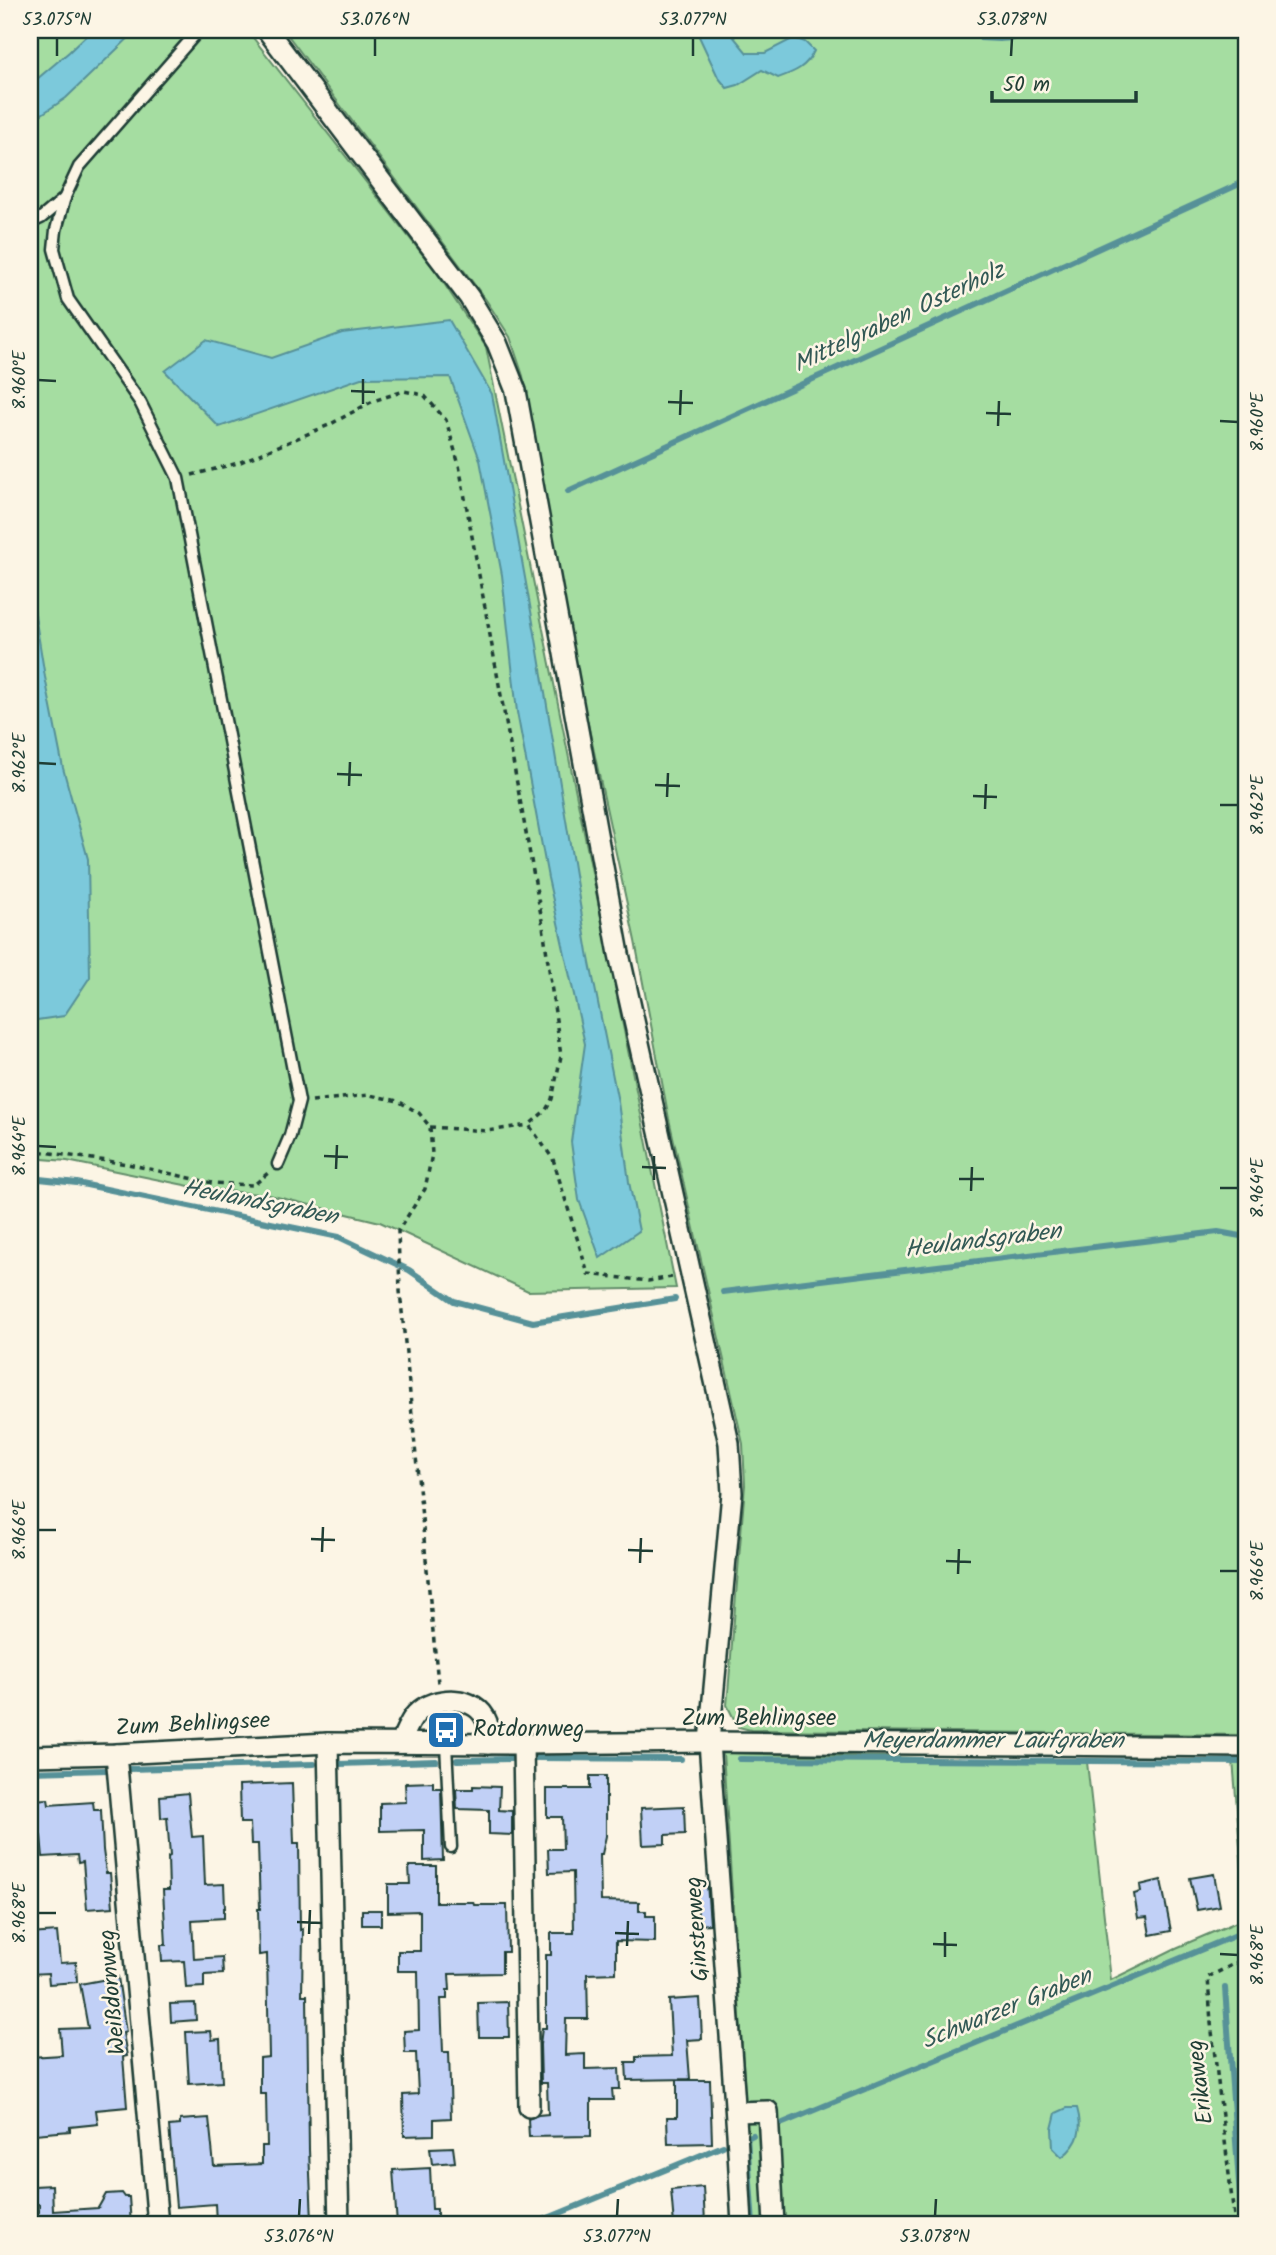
<svg xmlns="http://www.w3.org/2000/svg" width="1276" height="2255" font-family="Kalam,sans-serif">
  <style>
    .green { fill: #a5dda1; stroke: #628d6a; stroke-width: 2 }
    .water { fill: #7cc9db; stroke: #579198; stroke-width: 2 }
    .lines { fill: none; stroke-linecap: round; stroke-linejoin: round }
    .stream { stroke: #579198; stroke-width: 6 }
    .building { fill: #c1d0f6; stroke: #1f3d34; stroke-width: 2 }
    .lane-casing { stroke: #1f3d34; stroke-width: 15 }
    .street-casing { stroke: #1f3d34; stroke-width: 24 }
    .path { stroke: #1f3d34; stroke-width: 3.5; stroke-dasharray: 5 5; stroke-linecap: butt }
    .lane { stroke: #fcf5e5; stroke-width: 10 }
    .street { stroke: #fcf5e5; stroke-width: 19 }
    .ticks { fill: none; stroke: #1f3d34; stroke-width: 2.5 }
    .labels { text-anchor: middle; dominant-baseline: central; stroke-width: 5; stroke-linejoin: round; paint-order: stroke }
    .street-label { font-size: 23px; fill: #1f3d34; stroke: #fcf5e5 }
    .poi-label { font-size: 23px; fill: #1f3d34; stroke: #fcf5e5; text-anchor: start }
    .water-label { font-size: 24px; font-style: italic; fill: #325955; stroke: #fcf5e5 }
    .neatline { fill: none; stroke: #1f3d34; stroke-width: 2.5 }
    .ticks-label { font-size: 18px; text-anchor: middle; fill: #1f3d34 }
  </style>
  <rect width="100%" height="100%" fill="#fcf5e5"/>
  <filter id="ink" filterUnits="userSpaceOnUse"><feTurbulence type="fractalNoise" baseFrequency=".0143" numOctaves="2"/><feDisplacementMap in="SourceGraphic" scale="14" xChannelSelector="R" yChannelSelector="G"/><feConvolveMatrix kernelMatrix="1 2 1 2 8 2 1 2 1" color-interpolation-filters="sRGB"/></filter>
  <g filter="url(#ink)">
    <g class="green">
      <path d="M30,30H247L437,273L486,347L676,1288L528,1291L380,1222L269,1195L204,1189L67,1161L30,1158Z"/>
      <path d="M284,30H1246V1735L751,1730L738,1727L727,1705L745,1485L743,1444L669,1119L635,941L572,650L523,376L510,337L486,300Z"/>
      <path d="M723,1753L1087,1762L1111,1980L1176,1948L1246,1918L1233,1760H1246V2225H776L770,2111L746,2110Z"/>
      <path d="M746,2113H767L773,2225H753Z"/>
    </g>
    <g class="water">
      <path d="M92,30H137L66,98L30,122V85L69,52Z"/>
      <path d="M696,30H728L747,53H765L794,38L805,42L814,51C806,68 794,72 778,78L762,70L738,85L727,88L718,77Z"/>
      <path d="M975,30H1046L1044,34L1024,35L1013,40L999,41L980,40L974,31Z"/>
      <path d="M449,320L492,394L536,639L588,953L618,1102L629,1182L639,1231L600,1258L579,1200L571,1142L585,1044L548,878L517,712L502,575L480,460L450,377L361,378L219,427L165,371L206,340L271,358L342,333Z"/>
      <path d="M30,584L45,677L63,768L88,859L90,977L64,1016L30,1021Z"/>
      <path d="M1067,2108H1077C1083,2129 1080,2143 1062,2157L1053,2148L1052,2129L1056,2113Z"/>
    </g>
    <g class="lines">
      <g class="stream">
        <path d="M568,491L1246,181"/>
        <path d="M30,1178L77,1183L339,1237L409,1270L454,1301L533,1322L675,1299"/>
        <path d="M723,1292L1218,1232L1246,1237"/>
        <path d="M535,1758L681,1759"/>
        <path d="M740,1759L1246,1762"/>
        <path d="M457,1760L511,1759"/>
        <path d="M339,1764L436,1761"/>
        <path d="M129,1769L314,1764"/>
        <path d="M30,1772L108,1770"/>
        <path d="M1225,1988L1242,2225"/>
        <path d="M783,2123L1246,1931"/>
        <path d="M531,2225L723,2146"/>
        <path d="M753,2225L747,2138L753,2135"/>
      </g>
    </g>
    <g class="building">
      <path d="M590,1776H606V1836L602,1854H600L601,1901L639,1902V1911H646V1916H655V1942L616,1941V1973L587,1974L588,2019H566L565,2055L585,2054V2069L619,2068L620,2089H612L613,2100H591V2136L529,2137L528,2119L538,2115L548,2114L547,2083H541L540,2045L542,2028H546V1955H551V1933H574L573,1872L549,1873L548,1849H563L562,1817H547V1789H590Z"/>
      <path d="M433,1782V1788H441L443,1860L424,1861V1830L380,1831V1803L406,1802L405,1783Z"/>
      <path d="M292,1783L294,1843H299L300,1930L303,1929L302,1995H307L309,2150L312,2221L303,2222V2225L266,2224V2218L216,2222L215,2204L176,2207L169,2126L180,2125V2120L209,2118L214,2166L262,2164V2146H267L266,2094H260V2058L269,2057L267,1954L259,1955L258,1909H260L258,1844H251L250,1823H240L239,1785Z"/>
      <path d="M473,1786L500,1787L499,1810L512,1811V1835L489,1834V1810L457,1809L456,1789H473Z"/>
      <path d="M188,1793L192,1837L203,1836L205,1885L224,1884L225,1908H224V1918L192,1920L194,1959L222,1957L223,1974L204,1975V1987L186,1988L184,1961L162,1962L161,1945H166L163,1890H169L168,1857L170,1856L167,1817L161,1818L160,1796Z"/>
      <path d="M48,1799L49,1805L93,1802L94,1810H101L103,1850L106,1873H110L113,1907L87,1909L83,1862L78,1863L77,1855L43,1857L41,1836L30,1837V1800Z"/>
      <path d="M684,1806L685,1834L665,1835V1844L643,1845L641,1808Z"/>
      <path d="M409,1866H436V1902H473L474,1905H507L508,1952H502V1973L449,1974L450,1990H447V1999H441L443,2052H449L451,2118L434,2119V2135L404,2136L403,2095L418,2094L416,2053H405L404,2031L419,2030L418,1971H398V1951H420V1911L388,1912V1884H410Z"/>
      <path d="M1214,1874L1220,1906L1197,1910L1190,1878Z"/>
      <path d="M1161,1880L1171,1931L1150,1935L1147,1917L1138,1918L1134,1894L1141,1892L1140,1885Z"/>
      <path d="M707,1883L710,1924L699,1925L695,1884Z"/>
      <rect x="362" y="1910" width="19" height="15"/>
      <path d="M57,1932L60,1963L76,1962L77,1982L49,1984L48,1973L30,1974V1934Z"/>
      <path d="M118,1977L126,2032L123,2033L127,2056L123,2057L127,2107L96,2110L98,2124L70,2127V2131L35,2134L32,2087H30V2057L62,2055L60,2029L88,2028L80,1984Z"/>
      <path d="M700,1998L702,2039L687,2040L690,2079L627,2080L626,2062H636V2057L672,2056L669,2000Z"/>
      <path d="M508,2002L509,2037H479L478,2003Z"/>
      <path d="M195,2003L196,2020L171,2022L170,2004Z"/>
      <path d="M211,2031L212,2040L220,2039L222,2082L189,2084L186,2032Z"/>
      <path d="M677,2080H710L712,2143L668,2144L667,2117H677Z"/>
      <path d="M453,2147L455,2162L432,2164L430,2148Z"/>
      <path d="M430,2168L432,2209H437V2225H397L393,2170Z"/>
      <path d="M52,2185L53,2211L98,2208L106,2194L122,2193L125,2197H129L131,2225H30V2212H39V2204H35L34,2186Z"/>
      <path d="M703,2187L705,2221L691,2222L692,2225H674L671,2190Z"/>
    </g>
    <g class="lines">
      <defs>
        <g id="lane">
          <path d="M199,30L79,167L65,197L56,230L54,249L68,299L140,402L178,478L299,1101L290,1136L278,1164"/>
          <path d="M30,223L41,218L65,198"/>
          <path d="M446,1744L451,1847"/>
        </g>
        <g id="street">
          <path d="M267,30L469,297L497,343L516,391L619,954L729,1443L732,1493L709,1742L737,2133L742,2225"/>
          <path d="M328,1743L339,2225"/>
          <path d="M400,1743C405,1734 409,1721 416,1714C434,1695 477,1694 487,1722C489,1728 488,1737 488,1744"/>
          <path d="M523,1744L529,2107"/>
          <path d="M116,1754L158,2225"/>
          <path d="M30,1756L116,1754L328,1743L523,1744L709,1742L1246,1747"/>
          <path d="M736,2112L768,2111L774,2225"/>
        </g>
      </defs>
      <use href="#lane" class="lane-casing"/>
      <use href="#street" class="street-casing"/>
      <g class="path">
        <path d="M192,475L238,463L329,425L373,401L404,391L424,395L446,420L459,465L543,926L561,1056L552,1099L546,1110L529,1125L553,1159L588,1274L648,1281L672,1277"/>
        <path d="M312,1101L370,1095L398,1101L419,1113L430,1127L432,1154L425,1189L398,1231L400,1291L438,1683"/>
        <path d="M430,1127L487,1131L529,1125"/>
        <path d="M30,1150L128,1164L212,1183L254,1185L268,1173"/>
        <path d="M1235,2225L1211,2023L1208,1977L1246,1958"/>
      </g>
      <use href="#lane" class="lane"/>
      <use href="#street" class="street"/>
    </g>
  </g>
  <path class="ticks" d="M57,56V38M375,56V38M693,56V38M1011,56L1012,38M38,380L56,381M351,391L375,392M668,402L693,403M363,404V379M986,413L1011,414M680,415L681,390M1220,421L1238,422M998,426L999,401M38,763L56,764M337,774L362,775M655,785L680,786M349,786L350,762M973,796L997,797M667,797L668,773M1220,805H1238M985,809L986,784M38,1146L56,1147M324,1156L348,1157M642,1167L666,1168M336,1169L337,1145M959,1179H984M654,1180V1156M1220,1188H1238M971,1191L972,1167M38,1530H56M311,1539L335,1540M628,1550L653,1551M322,1552L323,1527M946,1561L971,1562M640,1563L641,1538M1220,1571H1238M958,1574L959,1549M38,1913H56M297,1922L322,1923M615,1933L639,1934M309,1934L310,1910M933,1944L957,1945M627,1946L628,1921M1220,1954L1238,1955M945,1957V1932M299,2216L300,2199M617,2216L618,2199M935,2216L936,2199"/>
  <defs>
    <symbol id="bus-square" viewBox="-11 -11 22 22"><rect x="-9" y="-9" width="18" height="18" rx="4" fill="#1f6fb2" stroke="#fcf5e5"/><path d="M-5-6H5V4H4V6H2V4H-2V6H-4V4H-5ZM-3.5-4V0h7V-4ZM-3.5 1.2v1.5H-2V1.2ZM2 1.2v1.5H3.5V1.2Z" fill="#fff"/></symbol>
  </defs>
  <g fill-rule="evenodd">
    <use href="#bus-square" x="424" y="1708" width="44" height="44"/>
  </g>
  <g class="labels">
    <g class="street-label">
      <text x="759" y="1719">Zum Behlingsee</text>
      <text transform="translate(193 1725) rotate(-3)">Zum Behlingsee</text>
      <text transform="translate(698 1929) rotate(-94)">Ginsterweg</text>
      <text transform="translate(113 1992) rotate(-95)">Weißdornweg</text>
      <text transform="translate(1201 2082) rotate(-97)">Erikaweg</text>
    </g>
    <g class="poi-label">
      <text x="473" y="1730">Rotdornweg</text>
    </g>
    <g class="water-label">
      <text transform="translate(899 318) rotate(-25)">Mittelgraben Osterholz</text>
      <text transform="translate(260 1203) rotate(11)">Heulandsgraben</text>
      <text transform="translate(983 1241) rotate(-7)">Heulandsgraben</text>
      <text x="993" y="1741">Meyerdammer Laufgraben</text>
      <text transform="translate(1007 2009) rotate(-22)">Schwarzer Graben</text>
    </g>
  </g>
  <rect width="1276" height="2255" fill="none" stroke="#fcf5e5" stroke-width="77"/>
  <path d="M992 91v10h144v-10" fill="none" stroke="#1f3d34" stroke-width="3.5"/>
  <text x="1003" y="91" font-size="21" fill="#1f3d34" stroke="#fcf5e5" stroke-width="5" paint-order="stroke">50 m</text>
  <rect x="38" y="38" width="1200" height="2178" class="neatline"/>
  <g class="ticks-label">
    <text x="57" y="25">53.075°N</text>
    <text x="375" y="25">53.076°N</text>
    <text x="693" y="25">53.077°N</text>
    <text x="1012" y="25">53.078°N</text>
    <text transform="translate(19 380) rotate(-90)" y="6">8.960°E</text>
    <text transform="translate(1257 422) rotate(-90)" y="6">8.960°E</text>
    <text transform="translate(19 763) rotate(-90)" y="6">8.962°E</text>
    <text transform="translate(1257 805) rotate(-90)" y="6">8.962°E</text>
    <text transform="translate(19 1146) rotate(-90)" y="6">8.964°E</text>
    <text transform="translate(1257 1188) rotate(-90)" y="6">8.964°E</text>
    <text transform="translate(19 1530) rotate(-90)" y="6">8.966°E</text>
    <text transform="translate(1257 1571) rotate(-90)" y="6">8.966°E</text>
    <text transform="translate(19 1913) rotate(-90)" y="6">8.968°E</text>
    <text transform="translate(1257 1955) rotate(-90)" y="6">8.968°E</text>
    <text x="299" y="2242">53.076°N</text>
    <text x="617" y="2242">53.077°N</text>
    <text x="935" y="2242">53.078°N</text>
  </g>
</svg>
